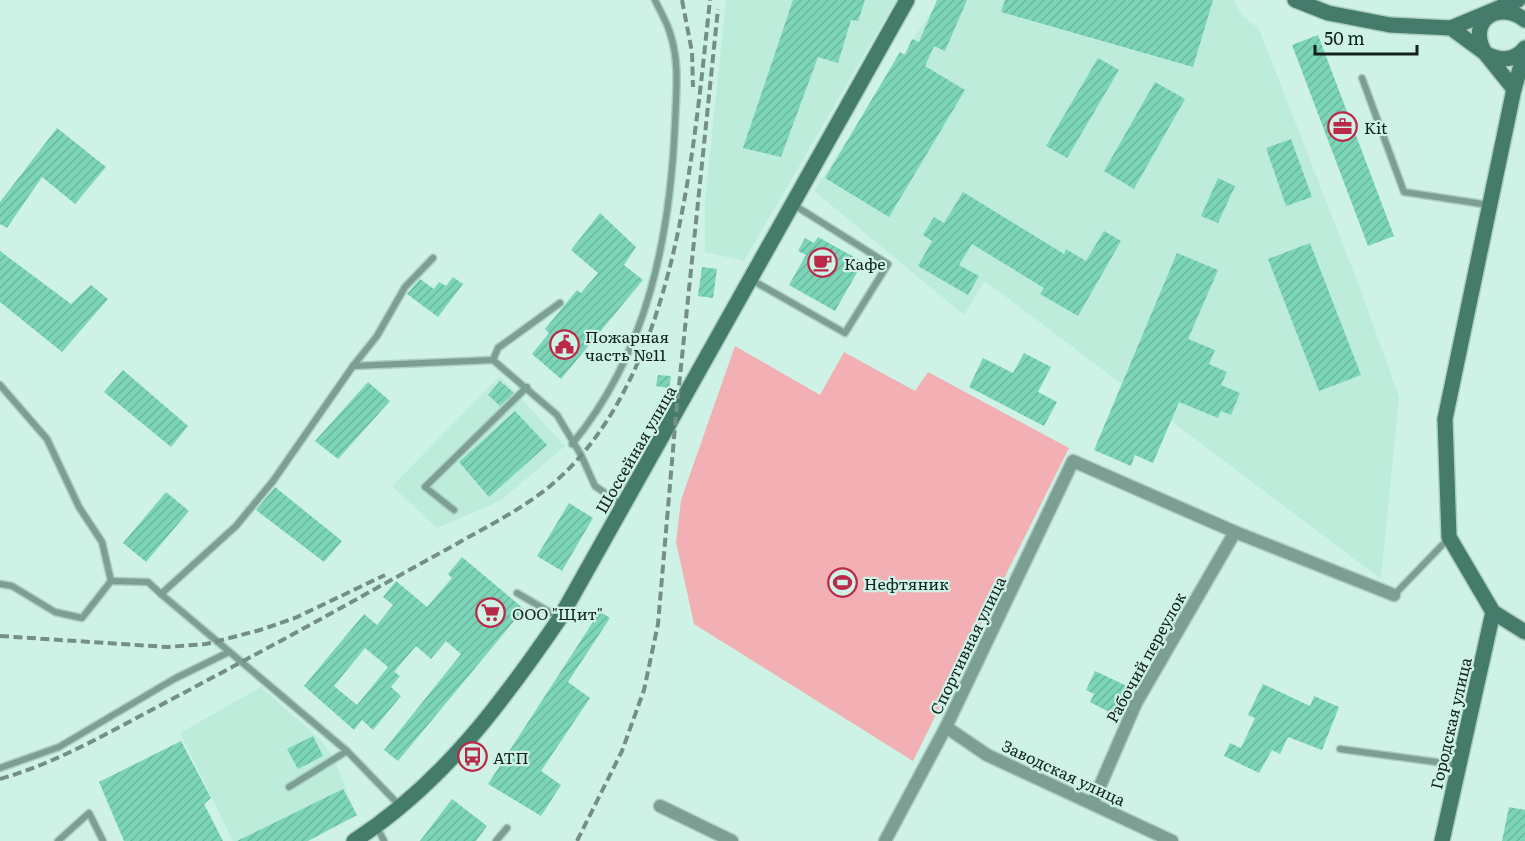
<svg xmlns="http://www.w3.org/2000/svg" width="1525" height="841" font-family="Literata,serif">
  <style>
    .built { fill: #bdecdb }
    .grass { fill: #f2afb4 }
    .building { fill: url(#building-hatch) }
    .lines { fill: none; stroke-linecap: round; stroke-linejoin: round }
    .lane-casing { stroke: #accdc2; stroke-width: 9 }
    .street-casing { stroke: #accdc2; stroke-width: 15 }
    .secondary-casing { stroke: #accdc2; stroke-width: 18 }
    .lane { stroke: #7c9f93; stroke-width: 6 }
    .street { stroke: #7c9f93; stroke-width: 12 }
    .secondary { stroke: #447b6a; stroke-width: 15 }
    .rail { stroke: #758f86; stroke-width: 4; stroke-dasharray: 9 4.5; stroke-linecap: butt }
    .labels { text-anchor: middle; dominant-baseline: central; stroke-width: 4.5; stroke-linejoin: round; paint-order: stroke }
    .poi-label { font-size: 16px; fill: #13211c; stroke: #cef3e6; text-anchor: start }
    .street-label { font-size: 16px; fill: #13211c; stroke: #cef3e6 }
  </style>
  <defs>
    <pattern id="building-hatch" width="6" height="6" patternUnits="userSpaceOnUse" patternTransform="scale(1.5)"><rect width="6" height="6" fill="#7cd5b9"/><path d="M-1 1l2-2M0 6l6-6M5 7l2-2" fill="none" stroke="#6ab79e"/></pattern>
  </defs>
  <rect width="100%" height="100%" fill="#cef3e6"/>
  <g class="built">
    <path d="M726,0H896L744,261L705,252V201Z"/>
    <path d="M939,0H1234L1241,14L1259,29L1360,288L1399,397L1381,579L985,281L964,315L814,191Z"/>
    <path d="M500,376L565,446L500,501L437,528L392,486Z"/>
    <path d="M261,687L321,740L334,759L356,814L303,841H233L180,733Z"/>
  </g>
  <path class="grass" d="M735,346L820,395L844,352L915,391L928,372L1069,448L913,761L694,624L676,542L681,500Z"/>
  <g class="building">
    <path d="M793,0H865L858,21L851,20L838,63L818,57L781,157L743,148Z"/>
    <path d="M937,0H967L945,51L934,46L925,66L965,90L889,217L825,178L900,52L905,55L912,39L919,42Z"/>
    <path d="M1005,0H1213L1193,67L1001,12Z"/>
    <path d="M1318,35L1394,236L1368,246L1292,45Z"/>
    <path d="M1098,58L1119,70L1067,158L1046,146Z"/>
    <path d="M1155,82L1185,99L1134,189L1104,171Z"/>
    <path d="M57,128L106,167L75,204L42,177L7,228L0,224V202Z"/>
    <path d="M1291,139L1312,197L1286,206L1266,148Z"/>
    <path d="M1218,178L1235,186L1218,223L1201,216Z"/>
    <path d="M963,192L1064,254L1066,249L1086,261L1104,231L1121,241L1078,316L1040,294L1044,288L972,244L959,265L979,276L968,295L918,266L932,241L923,235L934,217L944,223Z"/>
    <path d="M600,213L636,247L624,265L643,280L561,379L532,354L549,333L545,329L577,290L581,293L598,273L571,250Z"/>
    <path d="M818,237L863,262L835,311L789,285L806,255L798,251L805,238L814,243Z"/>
    <path d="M1310,243L1361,375L1319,391L1268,259Z"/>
    <path d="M0,251L71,304L91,285L108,299L62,352L0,302Z"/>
    <path d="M1177,253L1218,270L1188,339L1215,350L1209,364L1227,372L1221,385L1240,393L1231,415L1221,411L1218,418L1179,402L1153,463L1135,455L1131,466L1094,450Z"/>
    <path d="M702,267L717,269L713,298L698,296Z"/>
    <path d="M453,277L463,284L438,317L407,294L420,279L434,289L439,282L446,286Z"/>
    <path d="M1024,353L1051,367L1038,392L1057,402L1044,426L969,387L983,358L1013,373Z"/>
    <path d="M123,370L188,426L171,447L104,392Z"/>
    <path d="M658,375L671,376L669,388L656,386Z"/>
    <path d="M500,381L514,393L500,406L488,395Z"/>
    <path d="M368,382L390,401L338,459L315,441Z"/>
    <path d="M515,411L547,445L489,497L459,462Z"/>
    <path d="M275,487L342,541L324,562L256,510Z"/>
    <path d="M166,492L189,511L146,562L123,543Z"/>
    <path d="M569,503L593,518L562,571L537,556Z"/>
    <path d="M462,557L524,609L398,761L384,750L461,654L446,641L431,659L416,646L394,672L365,648L334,686L357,705L388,667L400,676L391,687L401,696L373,730L362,720L354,730L304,686L364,614L377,625L393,605L383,597L396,581L427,607L452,578L448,574Z"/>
    <path d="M600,611L610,618L568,682L590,698L541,771L561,785L541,816L488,784Z"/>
    <path d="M1095,671L1127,686L1113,714L1090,702L1094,694L1086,690Z"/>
    <path d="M1263,684L1310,706L1314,696L1339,707L1322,750L1288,737L1280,754L1272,750L1259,773L1224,756L1230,743L1241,748L1255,718L1248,715Z"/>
    <path d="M313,736L323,756L298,769L287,749Z"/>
    <path d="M181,741L211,798L204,804L223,841H124L99,782Z"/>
    <path d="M343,789L357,815L308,841H237Z"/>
    <path d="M452,799L487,826L476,841H420Z"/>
    <path d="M1509,807L1525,810V841H1502Z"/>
  </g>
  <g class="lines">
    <defs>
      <g id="lane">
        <path d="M1362,78L1404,192L1489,205"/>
        <path d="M750,279L845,333L888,264L794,205"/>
        <path d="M493,360L498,348L560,303"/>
        <path d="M353,366L493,360L557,415L581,455L595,486L622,505"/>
        <path d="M0,385L47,439L79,507L102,542L111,581"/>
        <path d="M572,444C647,354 670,238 675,124C676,94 680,62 670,33C667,22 660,11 655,0"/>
        <path d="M454,510L425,487L527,387"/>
        <path d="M0,584L12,586L55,612L82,618L111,581L148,582L161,594"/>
        <path d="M517,593L558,617"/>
        <path d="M1394,595L1449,538"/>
        <path d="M1340,749L1458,765"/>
        <path d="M0,768L59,747L174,679L229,652"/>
        <path d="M289,787L347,751"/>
        <path d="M401,807L347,751L161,594L236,526L273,481L353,366L377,336L405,287L433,258"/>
        <path d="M377,827L384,841"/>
        <path d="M58,841L89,813L103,841"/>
        <path d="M496,841L507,828"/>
      </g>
      <g id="street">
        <path d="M946,727L987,755L1172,841"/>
        <path d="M1093,802L1136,703L1235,532"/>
        <path d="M660,806L732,841"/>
        <path d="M885,841L946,727L1073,461L1235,532L1394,595"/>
      </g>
      <g id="secondary">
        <path d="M1295,0L1328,13L1390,25L1451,28L1485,53L1514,89"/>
        <path d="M1525,20C1499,0 1466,20 1485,53C1499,61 1514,62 1525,48"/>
        <path d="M1451,28L1518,0"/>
        <path d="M1525,52L1514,89L1445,419L1449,537L1493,612L1525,632"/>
        <path d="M354,841C442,784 502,703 560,618L907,0"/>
        <path d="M1442,841L1493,612"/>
      </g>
    </defs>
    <use href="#lane" class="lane-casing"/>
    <use href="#street" class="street-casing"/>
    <use href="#secondary" class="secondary-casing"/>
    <use href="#lane" class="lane"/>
    <use href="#street" class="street"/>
    <use href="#secondary" class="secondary"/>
    <g class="rail">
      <path d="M682,0L692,52L693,87"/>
      <path d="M0,636L167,647L206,644L260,630L295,618L385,575"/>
      <path d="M0,779C50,765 97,739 142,715C195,687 247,659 299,631C350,603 400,575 451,547C484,528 519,511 549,487C677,381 693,155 710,0"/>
      <path d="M577,841L622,751L644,690L658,624L676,415L718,9"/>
    </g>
  </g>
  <defs>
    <symbol id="office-ring" viewBox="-11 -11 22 22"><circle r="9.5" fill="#cef3e6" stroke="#ba2947" stroke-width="1.5"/><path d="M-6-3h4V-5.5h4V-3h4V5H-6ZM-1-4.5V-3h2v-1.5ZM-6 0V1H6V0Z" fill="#ba2947"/></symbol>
    <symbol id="cafe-ring" viewBox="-11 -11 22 22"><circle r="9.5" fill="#cef3e6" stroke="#ba2947" stroke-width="1.5"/><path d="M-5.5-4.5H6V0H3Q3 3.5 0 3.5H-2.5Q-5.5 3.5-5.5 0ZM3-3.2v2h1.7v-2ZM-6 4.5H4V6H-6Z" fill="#ba2947"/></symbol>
    <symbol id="civic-ring" viewBox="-11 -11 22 22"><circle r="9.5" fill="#cef3e6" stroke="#ba2947" stroke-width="1.5"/><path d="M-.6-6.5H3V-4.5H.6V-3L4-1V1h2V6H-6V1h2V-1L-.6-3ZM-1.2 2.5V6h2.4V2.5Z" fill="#ba2947"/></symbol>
    <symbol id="stadium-ring" viewBox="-11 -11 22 22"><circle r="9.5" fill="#cef3e6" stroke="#ba2947" stroke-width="1.5"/><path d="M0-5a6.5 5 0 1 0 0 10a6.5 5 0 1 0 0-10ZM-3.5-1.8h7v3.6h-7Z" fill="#ba2947"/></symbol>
    <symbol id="supermarket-ring" viewBox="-11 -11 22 22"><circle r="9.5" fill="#cef3e6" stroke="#ba2947" stroke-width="1.5"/><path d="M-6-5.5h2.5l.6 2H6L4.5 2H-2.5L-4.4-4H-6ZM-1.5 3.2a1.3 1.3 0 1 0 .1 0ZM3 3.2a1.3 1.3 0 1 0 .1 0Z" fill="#ba2947"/></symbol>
    <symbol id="bus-ring" viewBox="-11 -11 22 22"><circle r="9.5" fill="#cef3e6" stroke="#ba2947" stroke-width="1.5"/><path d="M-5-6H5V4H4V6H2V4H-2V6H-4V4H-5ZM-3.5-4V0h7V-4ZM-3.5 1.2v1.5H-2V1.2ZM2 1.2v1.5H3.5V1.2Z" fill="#ba2947"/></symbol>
  </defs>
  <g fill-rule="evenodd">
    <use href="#office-ring" x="1326" y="110" width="33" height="33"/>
    <use href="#cafe-ring" x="806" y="246" width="33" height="33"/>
    <use href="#civic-ring" x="548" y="328" width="33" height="33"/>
    <use href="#stadium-ring" x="826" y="566" width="33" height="33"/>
    <use href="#supermarket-ring" x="474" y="596" width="33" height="33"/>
    <use href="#bus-ring" x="456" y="740" width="33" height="33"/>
  </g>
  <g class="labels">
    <g class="poi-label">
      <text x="1364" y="127">Kit</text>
      <text x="844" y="263">Кафе</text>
      <text x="585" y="336">Пожарная<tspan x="585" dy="18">часть №11</tspan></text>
      <text x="864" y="583">Нефтяник</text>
      <text x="512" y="613">ООО "Щит"</text>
      <text x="493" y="757">АТП</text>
    </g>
    <g class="street-label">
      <text transform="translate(635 449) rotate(-60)">Шоссейная улица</text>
      <text transform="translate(967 645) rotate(-64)">Спортивная улица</text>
      <text transform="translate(1145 657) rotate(-61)">Рабочий переулок</text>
      <text transform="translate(1450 723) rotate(-77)">Городская улица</text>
      <text transform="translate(1064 772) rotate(25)">Заводская улица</text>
    </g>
  </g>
  <path d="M1315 45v9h102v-9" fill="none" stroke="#13211c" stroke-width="3"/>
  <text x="1324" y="45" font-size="18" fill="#13211c" stroke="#cef3e6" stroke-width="4.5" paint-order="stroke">50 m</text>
</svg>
